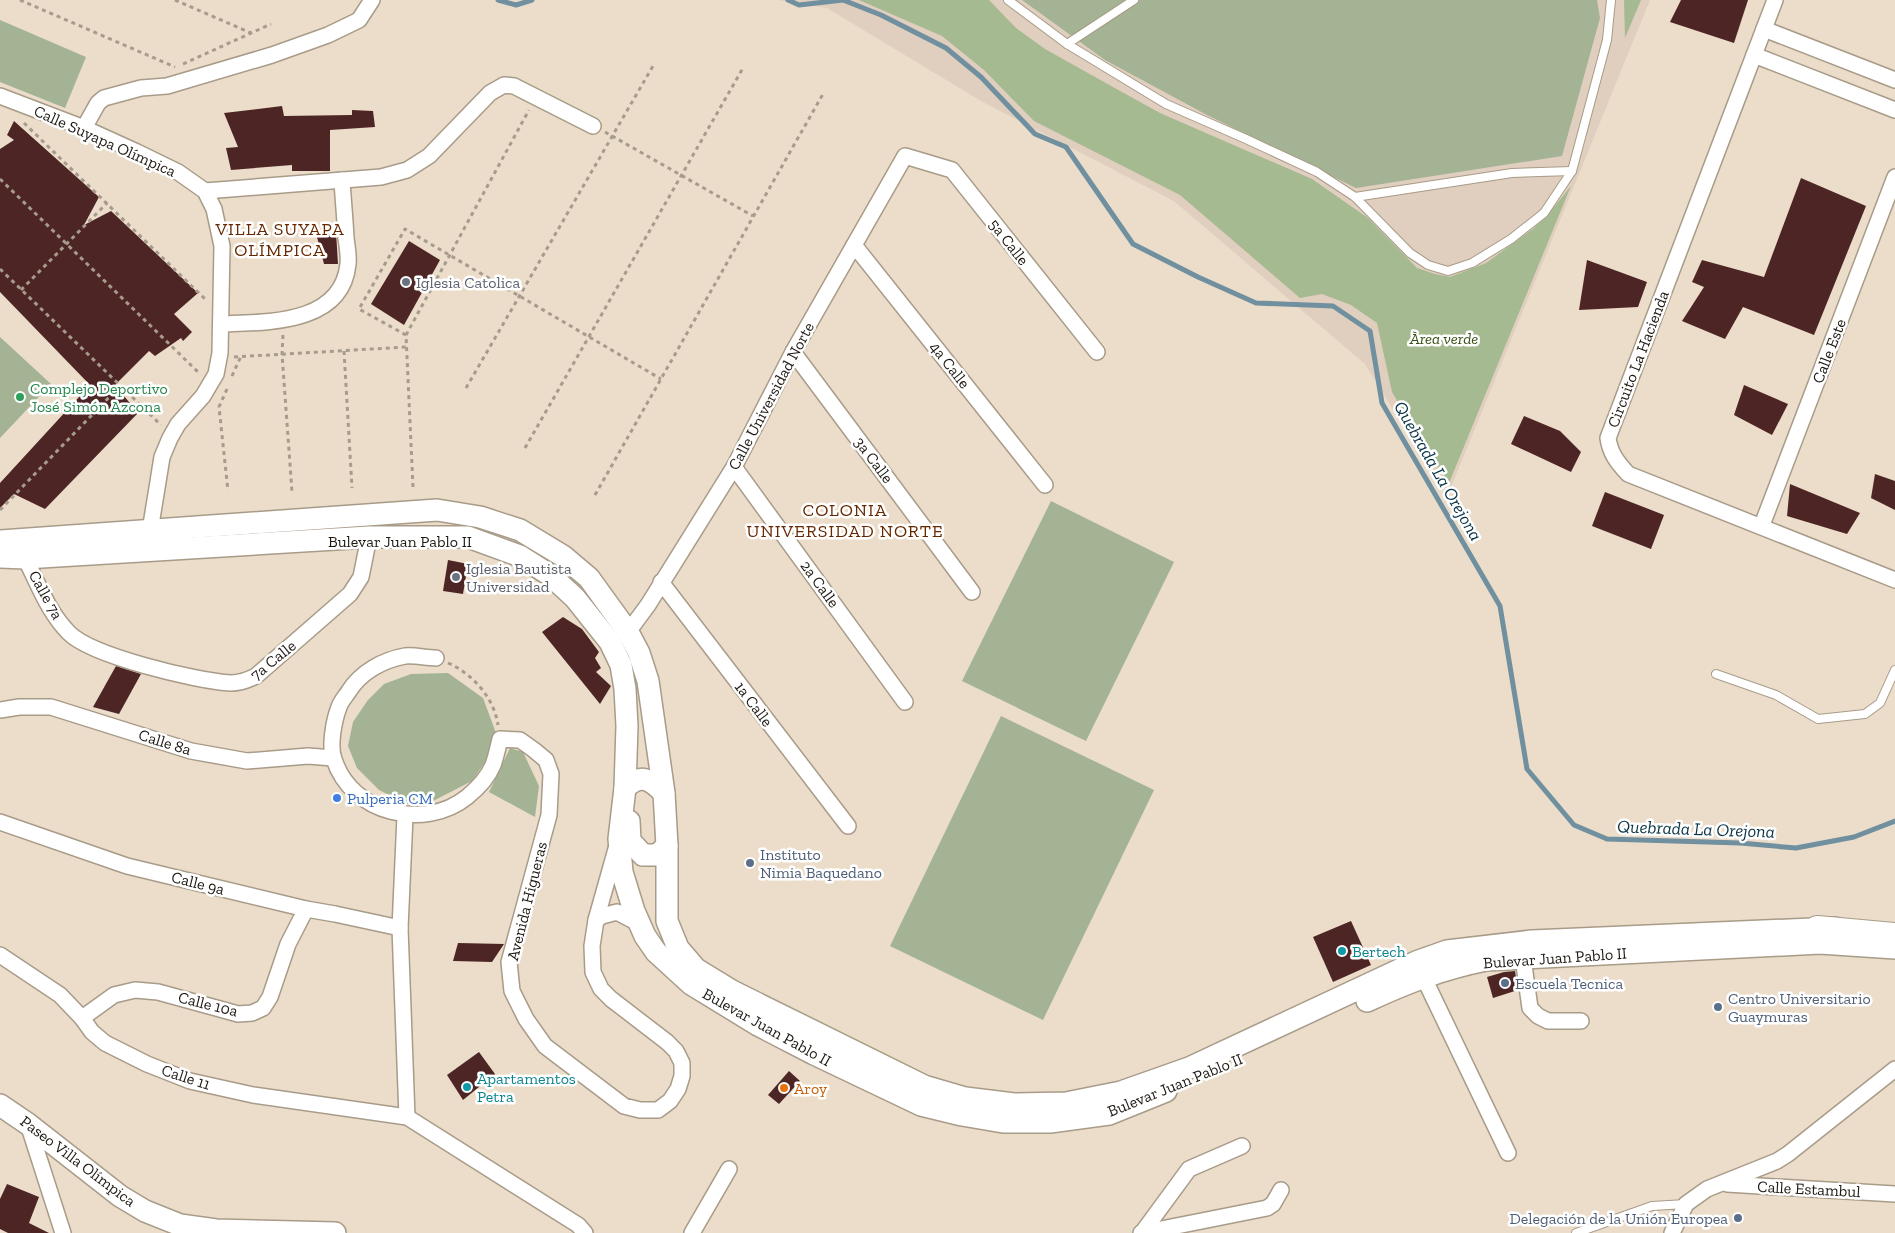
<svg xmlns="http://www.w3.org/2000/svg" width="1895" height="1233" font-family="'Zilla Slab',serif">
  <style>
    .education { fill: #e0cebe }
    .green { fill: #a3b394 }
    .forest { fill: #a5ba90 }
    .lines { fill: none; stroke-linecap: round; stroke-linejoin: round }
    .stream { stroke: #70909f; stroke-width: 5 }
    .building { fill: #4e2525 }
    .lane-casing { stroke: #a89b88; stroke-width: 10 }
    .street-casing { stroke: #a89b88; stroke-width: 18 }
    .secondary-casing { stroke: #a89b88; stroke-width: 24 }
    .primary-casing { stroke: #a89b88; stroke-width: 26 }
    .path { stroke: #a69b8c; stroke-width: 3; stroke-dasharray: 4 4; stroke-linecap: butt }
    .lane { stroke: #fff; stroke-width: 8 }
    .street { stroke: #fff; stroke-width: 15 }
    .secondary { stroke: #fff; stroke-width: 21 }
    .primary { stroke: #fff; stroke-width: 24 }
    .worship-dot { fill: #6b7280; stroke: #fff; stroke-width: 2 }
    .leisure-dot { fill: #2e9e5b; stroke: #fff; stroke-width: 2 }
    .shop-dot { fill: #3f7fe0; stroke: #fff; stroke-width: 2 }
    .service-dot { fill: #5c6f8a; stroke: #fff; stroke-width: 2 }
    .culture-dot { fill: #0f9aa8; stroke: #fff; stroke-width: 2 }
    .food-dot { fill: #e8710a; stroke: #fff; stroke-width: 2 }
    .labels { text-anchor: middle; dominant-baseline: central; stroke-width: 5; stroke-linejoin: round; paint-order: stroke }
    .street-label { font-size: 16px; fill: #1d1812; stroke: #fff }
    .worship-label { font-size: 16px; fill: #5b616d; stroke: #fff; text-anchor: start }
    .park-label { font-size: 16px; font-style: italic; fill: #365114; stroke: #fff }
    .leisure-label { font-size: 16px; fill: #27864d; stroke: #fff; text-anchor: start }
    .shop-label { font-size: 16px; fill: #366cbe; stroke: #fff; text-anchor: start }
    .service-label { font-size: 16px; fill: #4e5e75; stroke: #fff; text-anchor: start }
    .culture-label { font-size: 16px; fill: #0d838f; stroke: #fff; text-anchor: start }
    .food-label { font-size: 16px; fill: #c56008; stroke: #fff; text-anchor: start }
    .neighbourhood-label { font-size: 18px; letter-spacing: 1px; fill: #652800; stroke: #fff }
    .water-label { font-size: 18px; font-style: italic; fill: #093446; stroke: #fff }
  </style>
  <rect width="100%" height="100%" fill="#ebddca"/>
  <path class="education" d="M778,0H1650L1447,497L1365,364L1174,201L981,101L827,8Z"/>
  <g class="green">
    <path d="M1022,0H1597L1600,18L1562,156L1356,188L1207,115L1105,60Z"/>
    <path d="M0,20L86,57L65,108L0,82Z"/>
    <path d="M0,337L51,384L0,438Z"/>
    <path d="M1051,501L1174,562L1086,741L962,681Z"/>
    <path d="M448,673L483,698L496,733L490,755L472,781L433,801L408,804L379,790L357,768L348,746L353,722L368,700L384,684L411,674Z"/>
    <path d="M1001,716L1154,790L1043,1020L890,946Z"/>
    <path d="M510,748L523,752L539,786L535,817L489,792Z"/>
  </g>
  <g class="forest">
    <path d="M859,0H989L1016,28L1045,49L1113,87L1160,113L1312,179L1368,218L1417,268L1435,274L1450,277L1486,263L1533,229L1546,217L1571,186L1449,483L1421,442L1392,392L1377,323L1351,305L1322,294L1300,298L1180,195L1034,121L984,70L942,36Z"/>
    <path d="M1624,0H1641L1625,38Z"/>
  </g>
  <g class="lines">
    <g class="stream">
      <path d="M498,0L516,5L532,0"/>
      <path d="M788,0L799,5L843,0L881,15L946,48L981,77L1035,134L1066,147L1133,244L1198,277L1256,303L1333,306L1370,331L1382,403L1500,606L1527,769L1574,825L1607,839L1740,843L1796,848L1854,837L1895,821"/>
    </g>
  </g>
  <g class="building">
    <path d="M1681,0H1748L1734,43L1670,22Z"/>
    <path d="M282,106L284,116L352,115V110L373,111L375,127L330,130V171H292V165L231,170L226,148L238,147L224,113Z"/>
    <path d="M14,121L99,197L84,225L111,211L198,293L174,314L192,332L183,341L181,338L155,356L149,351L115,385L138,413L45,509L14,494L0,508V483L90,385L0,292V149L14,140L7,135Z"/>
    <path d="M1801,178L1866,206L1814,335L1743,307L1725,339L1682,321L1704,287L1692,282L1702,260L1764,277Z"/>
    <path d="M336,232L338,264H324L317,237Z"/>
    <path d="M409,241L440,260L404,325L371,304Z"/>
    <path d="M1587,260L1647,282L1638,307L1579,310Z"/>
    <path d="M1744,385L1788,404L1772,435L1734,415Z"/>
    <path d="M1524,416L1560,431L1581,452L1571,472L1511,444Z"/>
    <path d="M1875,474L1895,481V510L1871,498Z"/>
    <path d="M1790,484L1860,513L1847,534L1787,516Z"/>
    <path d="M1605,492L1664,515L1651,549L1592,526Z"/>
    <path d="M448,560L468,564L463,594L443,591Z"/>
    <path d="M563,617L582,629L599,652L595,658L601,668L596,672L611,686L600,704L542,632Z"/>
    <path d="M116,666L141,674L119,714L93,707Z"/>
    <path d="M1351,921L1371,965L1333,982L1313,937Z"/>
    <path d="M458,943L504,944L492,962L453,961Z"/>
    <path d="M1515,971L1518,990L1493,998L1487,977L1504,972Z"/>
    <path d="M479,1052L495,1074L463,1100L447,1075Z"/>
    <path d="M789,1071L800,1081L779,1104L768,1095Z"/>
    <path d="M7,1184L39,1197L29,1223L49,1233H8L0,1229V1199Z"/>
  </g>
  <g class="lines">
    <defs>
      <g id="lane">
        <path d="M1008,0L1067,44L1166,104L1246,139L1317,172L1355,197L1410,253L1428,265L1448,271L1472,263L1511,239L1544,213L1572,171L1607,40L1611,0"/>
        <path d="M1067,44L1134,0"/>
        <path d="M1355,197L1512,173L1572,171"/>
        <path d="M1716,674L1776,695L1818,719L1865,714L1880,703L1895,670"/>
        <path d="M1576,1233L1652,1206L1686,1204"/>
      </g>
      <g id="street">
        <path d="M1775,0L1608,438C1610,453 1617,462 1628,474L1895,580"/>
        <path d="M1764,29L1895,80"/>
        <path d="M1754,55L1895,110"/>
        <path d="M0,96L84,128L137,152L178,172L205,191L214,209L222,246L220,353L216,374L203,396L178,424L170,438L162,457L150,531"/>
        <path d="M84,128L98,103L104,98L141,88L167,86L272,55L328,35L359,20L372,0"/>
        <path d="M205,191L381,177L407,170L429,156L490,93L504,85L514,86L593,126"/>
        <path d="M854,245L1045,485"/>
        <path d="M221,324C266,322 342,325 348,264C349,256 347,246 346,238C345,218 343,199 342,180"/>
        <path d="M793,352L972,592"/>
        <path d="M734,467L905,702"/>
        <path d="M1762,525L1895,177"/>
        <path d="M25,558C38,583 48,612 69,633C92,656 196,681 231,683C240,683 248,680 256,676L350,594L361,577L369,537"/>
        <path d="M661,582L848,826"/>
        <path d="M628,632L648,605L734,467L793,352L905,156L952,170L1097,352"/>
        <path d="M436,658C426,658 415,655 405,656C383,660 361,672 349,691C346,696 341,701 339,707C334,720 329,746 334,759C351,814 425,831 467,797C478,788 488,777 493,765C496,757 498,747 500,739L520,740L534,750L546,760L551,774L549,815L509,962L512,991L526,1019L545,1046L624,1106L640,1110H658L670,1101L678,1089L682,1076V1063L676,1051L667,1042L611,999L601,989L593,972L592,946L596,920L616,849"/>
        <path d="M0,710L19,707H51L191,751L247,761L308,756L333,758"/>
        <path d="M405,816L400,928L407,1117"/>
        <path d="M0,822L127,866L306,909L335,914L400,928"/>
        <path d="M596,920L602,916L617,912L640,924"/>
        <path d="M0,955L60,995L82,1018L92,1032L105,1043L147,1064L190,1081L253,1095L407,1117L578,1225L585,1233"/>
        <path d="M1523,958L1530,1008L1538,1016L1548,1021H1581"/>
        <path d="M1423,976L1508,1153"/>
        <path d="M82,1018L114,995L135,990L158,992L238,1014L252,1013L263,1008L270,997L288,944L306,909"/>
        <path d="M28,1124L63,1233"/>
        <path d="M1727,1184L1895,1194"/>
        <path d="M692,1233L729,1169"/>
        <path d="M1141,1233L1267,1208L1273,1204L1281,1190"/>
        <path d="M1142,1233L1189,1169L1242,1146"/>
        <path d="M1672,1233L1686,1204L1707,1189L1777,1161L1788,1154L1895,1069"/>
      </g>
      <g id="secondary">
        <path d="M0,541L437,510L480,517L520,530L563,556L589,578L628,632L639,653L648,681L664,793L667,846V921L678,948L696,969L732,991L924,1086L965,1098L1014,1104L1066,1103L1121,1092L1189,1068L1416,962L1447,951L1532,941L1835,928"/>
        <path d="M0,557L25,558L369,537H468L520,556L550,575L575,598L610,642L621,665L625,689L627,726L625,788L619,839L622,872L634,911L645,936L656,952L691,984L758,1025L814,1054L921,1105L962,1115L1003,1122H1050L1109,1114L1166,1091"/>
        <path d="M625,788C641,773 650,779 664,793"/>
        <path d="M629,821L630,841L643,855H657L667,846"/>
        <path d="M1367,1001C1408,982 1442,969 1486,960L1820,943L1895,948"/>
        <path d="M0,1105L28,1124L120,1196L145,1211L180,1225L216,1230L335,1233"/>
      </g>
      <path id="primary" d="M1817,928L1895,935"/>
    </defs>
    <use href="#lane" class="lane-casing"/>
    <use href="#street" class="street-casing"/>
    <use href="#secondary" class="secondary-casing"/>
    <use href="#primary" class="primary-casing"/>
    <g class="path">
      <path d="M20,0L175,67"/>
      <path d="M175,0L251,33"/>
      <path d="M183,64L271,24"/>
      <path d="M24,123L206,300"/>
      <path d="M605,132L753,216"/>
      <path d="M0,179L199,373"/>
      <path d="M0,269L161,425"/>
      <path d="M21,290L107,203"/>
      <path d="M283,335L282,354L292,492"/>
      <path d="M406,335L359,309L405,229L661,379"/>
      <path d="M344,351L352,488"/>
      <path d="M234,357L406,347"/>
      <path d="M232,376L241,356"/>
      <path d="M466,388L653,66"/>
      <path d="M227,389L219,407L228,491"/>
      <path d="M525,448L743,68"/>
      <path d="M413,487L406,335L529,110"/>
      <path d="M595,495L823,94"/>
      <path d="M0,510L120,386"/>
      <path d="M448,663C473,674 494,698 498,725"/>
    </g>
    <use href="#lane" class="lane"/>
    <use href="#street" class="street"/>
    <use href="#secondary" class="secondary"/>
    <use href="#primary" class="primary"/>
  </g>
  <g class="worship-dot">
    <circle cx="406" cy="282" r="5"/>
    <circle cx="456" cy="577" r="5"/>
  </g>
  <circle class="leisure-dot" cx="20" cy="397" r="5"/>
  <circle class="shop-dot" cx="337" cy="798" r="5"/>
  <g class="service-dot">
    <circle cx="750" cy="863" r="5"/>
    <circle cx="1505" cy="983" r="5"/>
    <circle cx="1718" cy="1007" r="5"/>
    <circle cx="1738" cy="1218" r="5"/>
  </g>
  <g class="culture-dot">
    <circle cx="1342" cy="951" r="5"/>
    <circle cx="467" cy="1087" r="5"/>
  </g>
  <circle class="food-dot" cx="784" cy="1088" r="5"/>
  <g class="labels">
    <g class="street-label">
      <text transform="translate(105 141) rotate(24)">Calle Suyapa Olímpica</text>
      <text transform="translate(1009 242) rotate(52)">5a Calle</text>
      <text transform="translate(1829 351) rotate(-69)">Calle Este</text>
      <text transform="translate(1638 359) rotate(-69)">Circuito La Hacienda</text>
      <text transform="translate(950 365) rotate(52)">4a Calle</text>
      <text transform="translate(771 396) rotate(-62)">Calle Universidad Norte</text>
      <text transform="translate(874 460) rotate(53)">3a Calle</text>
      <text x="400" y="541">Bulevar Juan Pablo II</text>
      <text transform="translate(820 584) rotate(54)">2a Calle</text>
      <text transform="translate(46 595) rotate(61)">Calle 7a</text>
      <text transform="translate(273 660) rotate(-39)">7a Calle</text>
      <text transform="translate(754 704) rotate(53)">1a Calle</text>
      <text transform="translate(165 742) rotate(17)">Calle 8a</text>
      <text transform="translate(198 883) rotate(14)">Calle 9a</text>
      <text transform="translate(527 901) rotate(-76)">Avenida Higueras</text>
      <text transform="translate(1555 958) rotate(-4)">Bulevar Juan Pablo II</text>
      <text transform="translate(208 1004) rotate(14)">Calle 10a</text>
      <text transform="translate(767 1027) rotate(29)">Bulevar Juan Pablo II</text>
      <text transform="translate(186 1077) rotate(18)">Calle 11</text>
      <text transform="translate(1175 1085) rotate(-22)">Bulevar Juan Pablo II</text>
      <text transform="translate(78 1161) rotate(37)">Paseo Villa Olímpica</text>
      <text transform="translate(1809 1189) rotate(3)">Calle Estambul</text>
    </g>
    <g class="worship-label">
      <text x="416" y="282">Iglesia Catolica</text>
      <text x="466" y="568">Iglesia Bautista<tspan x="466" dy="18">Universidad</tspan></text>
    </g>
    <g class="park-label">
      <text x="1444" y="338">Àrea verde</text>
    </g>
    <g class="leisure-label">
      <text x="30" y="388">Complejo Deportivo<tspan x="30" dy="18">José Simón Azcona</tspan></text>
    </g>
    <g class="shop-label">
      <text x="347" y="798">Pulperia CM</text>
    </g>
    <g class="service-label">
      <text x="760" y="854">Instituto<tspan x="760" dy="18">Nimia Baquedano</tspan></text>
      <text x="1515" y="983">Escuela Tecnica</text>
      <text x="1728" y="998">Centro Universitario<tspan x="1728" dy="18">Guaymuras</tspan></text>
      <text x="1728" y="1218" text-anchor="end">Delegación de la Unión Europea</text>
    </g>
    <g class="culture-label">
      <text x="1352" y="951">Bertech</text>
      <text x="477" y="1078">Apartamentos<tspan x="477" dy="18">Petra</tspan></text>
    </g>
    <g class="food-label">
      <text x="794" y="1088">Aroy</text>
    </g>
    <g class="neighbourhood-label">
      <text x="280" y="229">VILLA SUYAPA<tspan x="280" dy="21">OLÍMPICA</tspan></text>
      <text x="845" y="510">COLONIA<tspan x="845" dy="21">UNIVERSIDAD NORTE</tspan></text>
    </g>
    <g class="water-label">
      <text transform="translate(1438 471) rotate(60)">Quebrada La Orejona</text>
      <text transform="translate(1696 829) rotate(2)">Quebrada La Orejona</text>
    </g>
  </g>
</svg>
